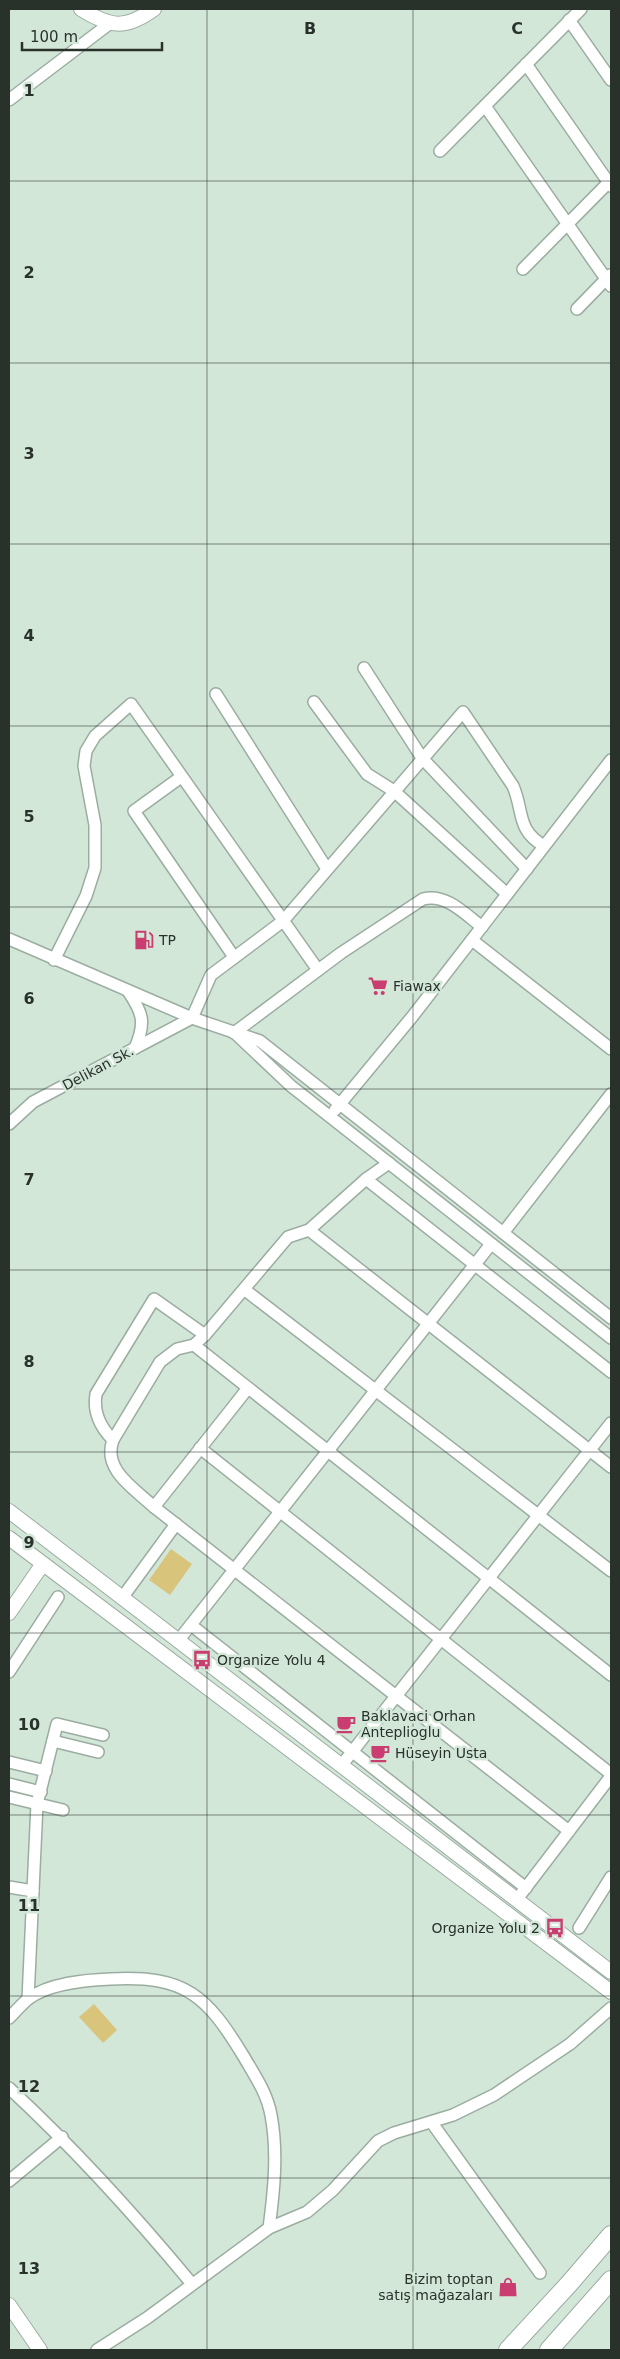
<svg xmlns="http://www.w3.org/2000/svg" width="620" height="2359" font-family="'DejaVu Sans',sans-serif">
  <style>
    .grass { fill: #d9c47c }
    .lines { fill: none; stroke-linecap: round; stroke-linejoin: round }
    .minor-casing { stroke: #9bada1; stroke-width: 14 }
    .tertiary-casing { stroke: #9bada1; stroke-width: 16 }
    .trunk-casing { stroke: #9bada1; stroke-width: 20 }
    .minor { stroke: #fff; stroke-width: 11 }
    .tertiary { stroke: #fff; stroke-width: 14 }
    .trunk { stroke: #fff; stroke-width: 18 }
    .grid { fill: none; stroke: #29312b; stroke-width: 1; stroke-opacity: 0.55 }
    .labels { text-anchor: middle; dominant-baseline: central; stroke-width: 5; stroke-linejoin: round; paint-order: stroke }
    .poi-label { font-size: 14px; fill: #29312b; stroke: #d3e7d9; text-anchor: start }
    .street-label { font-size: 14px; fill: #29312b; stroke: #d3e7d9 }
    .grid-label { font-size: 16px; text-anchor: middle; font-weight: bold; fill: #29312b; stroke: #d3e7d9; stroke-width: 5; stroke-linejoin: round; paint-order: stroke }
  </style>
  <rect width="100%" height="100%" fill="#d3e7d9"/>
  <g class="grass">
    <path d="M171,1549L192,1564L170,1595L149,1580Z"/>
    <path d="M94,2004L117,2030L103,2043L79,2017Z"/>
  </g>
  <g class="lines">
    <defs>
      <g id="minor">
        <path d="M569,20L611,80"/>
        <path d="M526,64L611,186"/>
        <path d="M9,100L109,24"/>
        <path d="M485,106L611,286"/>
        <path d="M440,151L581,9"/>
        <path d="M523,269L611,180"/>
        <path d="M577,309L610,275"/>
        <path d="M364,668L422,758L527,869"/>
        <path d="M216,694L327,869"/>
        <path d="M314,702L367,774L394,791L507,894"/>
        <path d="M181,777L134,811L234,957"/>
        <path d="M9,939L192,1018L260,1041L611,1318"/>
        <path d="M472,940L611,1049"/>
        <path d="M54,960L86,896L95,868V825L84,766L86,751L95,736L131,704L318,970"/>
        <path d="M128,991C143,1013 146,1023 135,1048"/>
        <path d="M192,1018L211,975L283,921L463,712L513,786C524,811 516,830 544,846"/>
        <path d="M234,1033L341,953L423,899C446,893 465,914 482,927"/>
        <path d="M237,1035L291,1086L611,1338"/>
        <path d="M335,1110L412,1017L611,760"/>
        <path d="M9,1124L33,1102L192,1018"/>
        <path d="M389,1163L366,1179L611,1372"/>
        <path d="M366,1179L309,1230L288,1237L205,1335L194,1345L177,1349L160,1362L113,1440C102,1470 135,1489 154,1507L569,1831"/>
        <path d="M309,1230L611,1467"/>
        <path d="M503,1233L611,1094"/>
        <path d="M245,1290L611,1571"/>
        <path d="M194,1345L611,1675"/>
        <path d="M113,1440C100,1427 93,1412 96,1394L154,1299L205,1335"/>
        <path d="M200,1448L611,1774"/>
        <path d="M154,1507L248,1388"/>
        <path d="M122,1598L176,1524"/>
        <path d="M191,1625L526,1888"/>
        <path d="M178,1641L491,1244"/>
        <path d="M9,1672L58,1597"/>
        <path d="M53,1741L98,1752"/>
        <path d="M9,1762L46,1771"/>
        <path d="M341,1766L611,1423"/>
        <path d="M9,1784L41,1792"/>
        <path d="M9,1797L63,1810"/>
        <path d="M9,1887L33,1891"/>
        <path d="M521,1894L611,1776"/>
        <path d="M579,1928L611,1877"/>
        <path d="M28,1999L37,1804L57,1724L103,1735"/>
        <path d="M9,2018C15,2012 21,2005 28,1999C49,1983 85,1980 111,1979C186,1975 207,1996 244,2057C255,2076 267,2093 271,2115C278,2152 274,2191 269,2228"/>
        <path d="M9,2088C76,2150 134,2214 192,2284"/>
        <path d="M432,2123L540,2273"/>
        <path d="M9,2181L62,2137"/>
        <path d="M97,2350L147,2318L269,2228L307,2212L333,2190L378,2141L394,2133L453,2115L494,2095L570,2044L611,2008"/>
      </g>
      <g id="tertiary">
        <path d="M81,9C110,27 125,30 154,9"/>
        <path d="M9,1511L611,1972"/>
        <path d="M9,1538L611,1992"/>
        <path d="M9,1613L42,1565"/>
        <path d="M9,2305L40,2350"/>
      </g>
      <g id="trunk">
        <path d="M508,2350L568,2285L611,2235"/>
        <path d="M549,2350L611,2280"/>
      </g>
    </defs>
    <use href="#minor" class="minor-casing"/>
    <use href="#tertiary" class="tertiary-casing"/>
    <use href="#trunk" class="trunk-casing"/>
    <use href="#minor" class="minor"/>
    <use href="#tertiary" class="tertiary"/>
    <use href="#trunk" class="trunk"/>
  </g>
  <path class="grid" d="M207,9V2350M413,9V2350M9,181H611M9,363H611M9,544H611M9,726H611M9,907H611M9,1089H611M9,1270H611M9,1452H611M9,1633H611M9,1815H611M9,1996H611M9,2178H611"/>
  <defs>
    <symbol id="fuel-bare" viewBox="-9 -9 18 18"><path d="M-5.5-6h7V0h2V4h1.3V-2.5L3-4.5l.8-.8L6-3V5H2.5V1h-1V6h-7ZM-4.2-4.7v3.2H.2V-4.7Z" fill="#c93d70" stroke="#d3e7d9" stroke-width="2.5" paint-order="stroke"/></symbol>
    <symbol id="supermarket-bare" viewBox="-9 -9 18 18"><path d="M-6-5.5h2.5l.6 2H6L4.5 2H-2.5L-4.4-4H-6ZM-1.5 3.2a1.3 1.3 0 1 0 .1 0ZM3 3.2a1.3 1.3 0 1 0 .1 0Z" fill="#c93d70" stroke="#d3e7d9" stroke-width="2.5" paint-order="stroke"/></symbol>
    <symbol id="bus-bare" viewBox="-9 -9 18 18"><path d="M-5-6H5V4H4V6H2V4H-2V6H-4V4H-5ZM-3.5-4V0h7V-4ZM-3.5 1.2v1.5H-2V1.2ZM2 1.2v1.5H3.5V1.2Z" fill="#c93d70" stroke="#d3e7d9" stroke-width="2.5" paint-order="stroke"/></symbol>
    <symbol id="cafe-bare" viewBox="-9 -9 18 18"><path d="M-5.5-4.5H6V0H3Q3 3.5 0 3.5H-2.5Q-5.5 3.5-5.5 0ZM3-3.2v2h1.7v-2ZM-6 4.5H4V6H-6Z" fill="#c93d70" stroke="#d3e7d9" stroke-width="2.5" paint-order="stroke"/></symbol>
    <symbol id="shop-bare" viewBox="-9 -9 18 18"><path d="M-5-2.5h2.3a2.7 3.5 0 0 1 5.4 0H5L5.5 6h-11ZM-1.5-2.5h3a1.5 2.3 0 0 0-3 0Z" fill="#c93d70" stroke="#d3e7d9" stroke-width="2.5" paint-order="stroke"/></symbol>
  </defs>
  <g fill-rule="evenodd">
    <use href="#fuel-bare" x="130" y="926" width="28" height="28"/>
    <use href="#supermarket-bare" x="364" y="972" width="28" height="28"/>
    <use href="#bus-bare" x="188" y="1646" width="28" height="28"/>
    <use href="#cafe-bare" x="332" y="1710" width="28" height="28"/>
    <use href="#cafe-bare" x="366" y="1739" width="28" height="28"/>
    <use href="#bus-bare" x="541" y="1914" width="28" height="28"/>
    <use href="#shop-bare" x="494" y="2273" width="28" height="28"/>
  </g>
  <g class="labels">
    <g class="poi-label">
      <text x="159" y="940">TP</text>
      <text x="393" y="986">Fiawax</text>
      <text x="217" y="1660">Organize Yolu 4</text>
      <text x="361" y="1716">Baklavaci Orhan<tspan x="361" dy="16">Anteplioglu</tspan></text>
      <text x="395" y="1753">Hüseyin Usta</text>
      <text x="540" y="1928" text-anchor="end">Organize Yolu 2</text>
      <text x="493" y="2279" text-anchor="end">Bizim toptan<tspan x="493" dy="16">satış mağazaları</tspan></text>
    </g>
    <g class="street-label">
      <text transform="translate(98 1068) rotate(-28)">Delikan Sk.</text>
    </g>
  </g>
  <g class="grid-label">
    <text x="310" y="34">B</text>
    <text x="517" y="34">C</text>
    <text x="29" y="96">1</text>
    <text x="29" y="278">2</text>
    <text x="29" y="459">3</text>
    <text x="29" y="641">4</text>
    <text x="29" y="822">5</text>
    <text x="29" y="1004">6</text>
    <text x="29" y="1185">7</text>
    <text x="29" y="1367">8</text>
    <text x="29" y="1548">9</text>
    <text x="29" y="1730">10</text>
    <text x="29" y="1911">11</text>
    <text x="29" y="2092">12</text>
    <text x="29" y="2274">13</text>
  </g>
  <rect width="620" height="2359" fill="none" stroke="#29312b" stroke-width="20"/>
  <path d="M22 42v8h140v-8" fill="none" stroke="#29312b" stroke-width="2.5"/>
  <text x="30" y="42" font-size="15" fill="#29312b" stroke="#d3e7d9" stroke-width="4" paint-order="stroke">100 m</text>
</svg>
